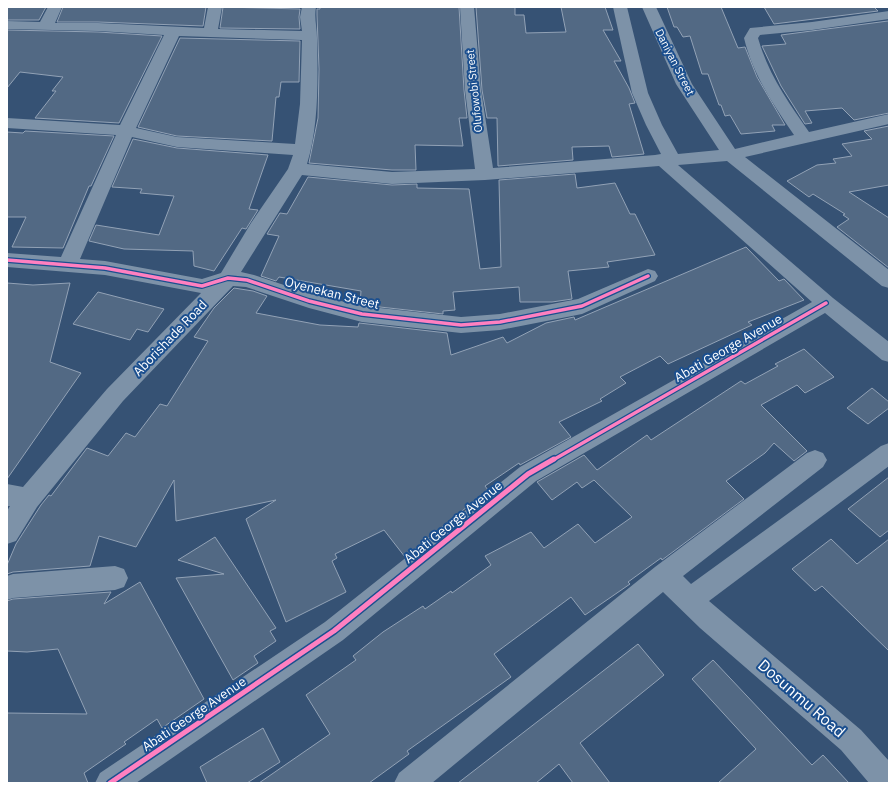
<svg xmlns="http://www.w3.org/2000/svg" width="896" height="790" font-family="'IBM Plex Sans',sans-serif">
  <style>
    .building { fill: #526984; stroke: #92a2b6 }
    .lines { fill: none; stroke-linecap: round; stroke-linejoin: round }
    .street { fill: #7d92a8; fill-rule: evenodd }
    .cycleway-far1-casing { stroke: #1b4f8f; stroke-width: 6 }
    .cycleway-casing { stroke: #1b4f8f; stroke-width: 8 }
    .cycleway-far1 { stroke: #ff80c0; stroke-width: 3.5 }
    .cycleway { stroke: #ff80c0; stroke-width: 5 }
    .labels { text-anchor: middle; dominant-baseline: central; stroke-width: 4; stroke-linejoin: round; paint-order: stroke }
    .far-street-label { font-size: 11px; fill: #fff; stroke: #1b4f8f }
    .street-label { font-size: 13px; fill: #fff; stroke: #1b4f8f }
    .near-street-label { font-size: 16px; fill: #fff; stroke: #1b4f8f }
  </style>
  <rect width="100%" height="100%" fill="#365274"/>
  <g class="building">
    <path d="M7,7H46L39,20H7Z"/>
    <path d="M63,7H206L203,26L98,22H57Z"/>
    <path d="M223,7L300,9L299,17L300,29L220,28Z"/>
    <path d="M320,7H459L464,90L467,118H459L463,146L415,145L416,170H392L309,163L318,118L319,69L317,15V9H320Z"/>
    <path d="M476,7H515V15H524L526,33L566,32L561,7H605L613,30H603L621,61H614L629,88L635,103L629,104L644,154L612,157L609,146L572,147L573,160L498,166L497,118H487L482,90Z"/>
    <path d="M667,7H721L738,48L745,47L757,77L785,125H772L775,131L741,134L730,115L725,116L721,105H719L708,74H702L690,36L683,37L677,27H674Z"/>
    <path d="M764,7H874L878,11L774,24Z"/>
    <path d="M888,21L889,22V113L854,120L842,108L805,111L812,123L805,124L781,86L762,46L786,44L781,35Z"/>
    <path d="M7,30L98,32L162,36L119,123L35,118L56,91H52L63,77L20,72L7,88Z"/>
    <path d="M180,38L300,41L299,82H281L279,97H276L272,141L177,136L138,127Z"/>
    <path d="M889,126V185L849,192L889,218V268L837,227L849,219L843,215L845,214L813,194L809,197L787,181L817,165L836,163L833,159L852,156L842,144L872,139L864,131Z"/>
    <path d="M25,131L114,136L91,186H89L63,248L12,247L26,217H7V132L23,133Z"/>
    <path d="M133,139L177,148L268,155L249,209L258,210L246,229L242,228L214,271L194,266L193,251L124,249L89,241L96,225L159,235L174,196L140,193L142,189L112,187Z"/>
    <path d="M575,174L577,188L615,183L630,214H635L655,255L607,262L609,267L568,271L572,299L552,302H520L519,287L453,292L455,310L443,311V314L362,305L360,304L361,291L279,277L276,281L261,276L279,236L267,234L280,213L287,214L308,177L392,185L417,184V188L469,189L480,269L501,267L499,180Z"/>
    <path d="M746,247L779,281L784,279L804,300L748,322L752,325L668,364L660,356L620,377L626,383L600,399L602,401L559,422L571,437L520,465L519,463L485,486L488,490L405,557L384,530L335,554L337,558L332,561L346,592L286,622L246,519L276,500L176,521L174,480L136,547L99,536L90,566L13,572L7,574V565L16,544L41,505L49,495L51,496L87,448L108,456L126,433L135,437L160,404L167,406L208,341L194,337L214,308L234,288L253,291L267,296L256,313L320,325L358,327L359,323L447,333L451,355L503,337L507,343L546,323L574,317L575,320Z"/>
    <path d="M7,283L33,285L70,283L50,362L81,373L7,479Z"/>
    <path d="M98,292L164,309L148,332L137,329L130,340L73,324Z"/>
    <path d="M804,349L834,377L805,393L797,385L761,405L807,451L794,461L774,443L765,453L726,481L744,499L662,560L661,558L628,582L630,584L585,615L571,597L494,654L511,677L407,751L409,754L369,783H259L330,734L306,695L356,660L353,656L383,632L423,606L425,609L451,591L452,593L491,565L485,556L531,532L544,548L578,524L595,543L632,517L594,480L582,488L577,482L552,500L537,482L584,455L597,470L647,435L651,440L741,381L745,384L778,366L775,364Z"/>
    <path d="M872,388L889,402V408L868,424L847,408Z"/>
    <path d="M889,477V530L880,537L848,509Z"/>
    <path d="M215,537L276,628L270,631L276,641L254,656L258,663L233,680L176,578L224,574L178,560Z"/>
    <path d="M831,539L857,564L889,539V651L822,586L815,591L792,569Z"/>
    <path d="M140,582L204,699L162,728L157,719L124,742L126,744L84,773L88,783H7V713L87,714L58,649L27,652L7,651V601L13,599L111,592L104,604Z"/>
    <path d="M638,644L664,675L580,743L610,783H573L559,764L536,783H458Z"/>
    <path d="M713,660L812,765L823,755L849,783H718L756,749L692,679Z"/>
    <path d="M263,728L280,762L247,783H207L200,767Z"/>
  </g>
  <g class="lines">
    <g class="street">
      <path d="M48,7H62L55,23H98L204,28L208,7H222L218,29L302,31L300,17L302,7H316C314,18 317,27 317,38C318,77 319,126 307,164L392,172L475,169L465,90L460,7H474L481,90L493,168L655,155L661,154L646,125L632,93L613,7H627L648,93L662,125L678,154L719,150L676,84L642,7H656L692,84L735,149L794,135C773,104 753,75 744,38L750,28L812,22L889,11V19L812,30L760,35L758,38C768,74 788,102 809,132L889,114V124L745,157L889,270V288L882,286L727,161L678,165L833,298L889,342V362L882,360L825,313L536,481L343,640L136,783H95L100,773L325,622L520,467L812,302L659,166L485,180L392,184L302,175L241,272L254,275L311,294L362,306L461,317L500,314L578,299L648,269L655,271L658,276L655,281L582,314L500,330L461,333L362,322L309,308L246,287L233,286L123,401L37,507L16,541L7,544V511L10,506H7V484L23,487L107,389L201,293L105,275L7,267V253L61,257L116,135L7,128V118L120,125L164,35L98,31L7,29V21L40,22ZM179,36L302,40L300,104L295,144L177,137L136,128ZM132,137L177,147L293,155L288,169L251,223L221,273L202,279L105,261L80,259Z"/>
      <path d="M889,443V466L709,601L861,730L889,761V783H869L841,750L700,628L663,592L432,783H394L399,773L655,567L807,453L815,450L823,453L827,460L823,467L683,576L691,584L881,446Z"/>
      <path d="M115,566L124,569L128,578L124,587L115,590L13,598L7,600V576L13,574Z"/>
    </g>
    <defs>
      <g id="cycleway-far1">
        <path d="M7,260L105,268L202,286L228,278L247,280L309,301L362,314L461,325L500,322L582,306L648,276"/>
        <path d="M553,460L826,303"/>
      </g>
      <path id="cycleway" d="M110,783L334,631L528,474L554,459"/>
    </defs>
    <use href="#cycleway-far1" class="cycleway-far1-casing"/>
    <use href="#cycleway" class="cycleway-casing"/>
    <use href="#cycleway-far1" class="cycleway-far1"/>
    <use href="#cycleway" class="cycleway"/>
  </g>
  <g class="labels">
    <g class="far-street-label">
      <text transform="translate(675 62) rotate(63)">Daniyan Street</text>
      <text transform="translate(474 91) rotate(-96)">Olufowobi Street</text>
    </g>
    <g class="street-label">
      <text transform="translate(332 293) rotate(14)">Oyenekan Street</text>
      <text transform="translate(170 338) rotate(-46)">Aborishade Road</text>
      <text transform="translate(728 348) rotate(-30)">Abati George Avenue</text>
      <text transform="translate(453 522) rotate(-39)">Abati George Avenue</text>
      <text transform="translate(194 714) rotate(-34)">Abati George Avenue</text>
    </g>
    <g class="near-street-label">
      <text transform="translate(802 698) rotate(41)">Dosunmu Road</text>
    </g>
  </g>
  <rect width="896" height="790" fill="none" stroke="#ffffff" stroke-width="16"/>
</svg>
